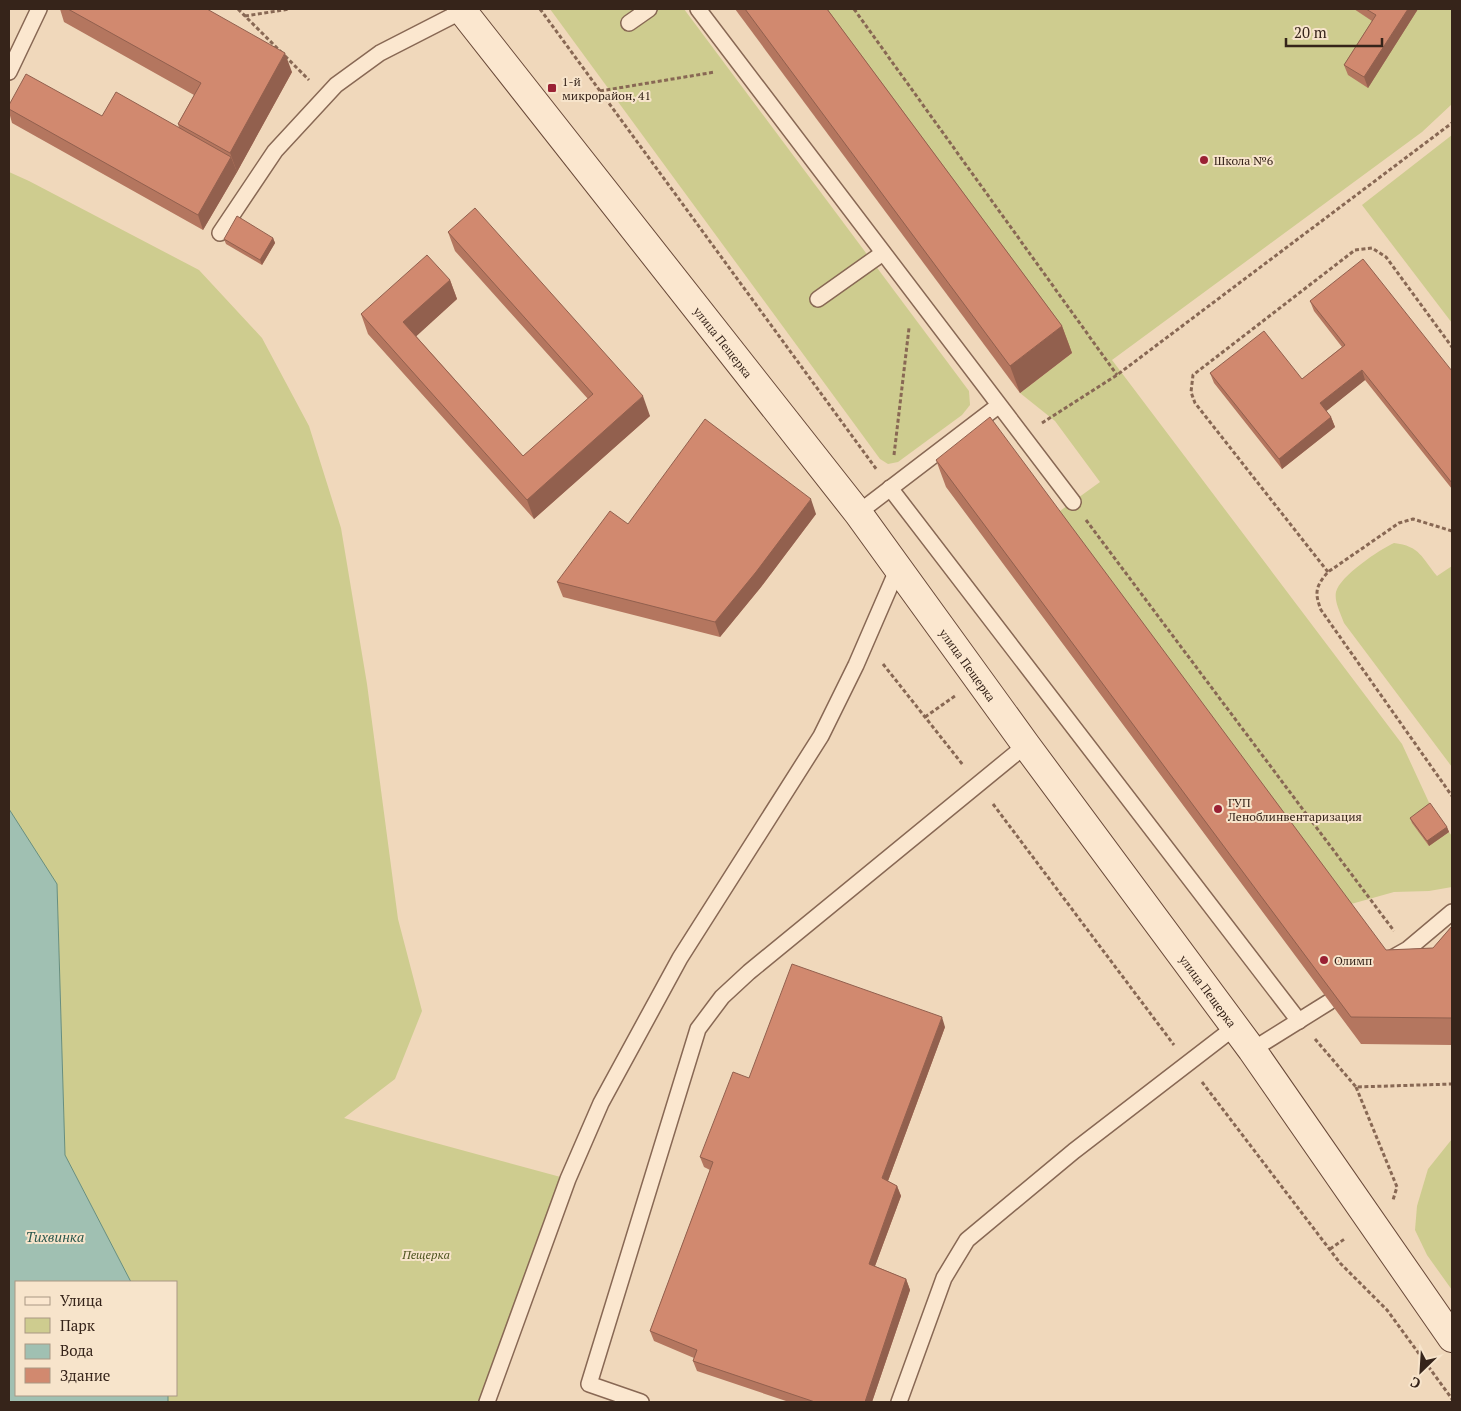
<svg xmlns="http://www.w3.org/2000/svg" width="1461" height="1411" font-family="'PT Serif',serif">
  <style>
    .green { fill: #cecc8f }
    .water { fill: #a0c0b2; stroke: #678e7f }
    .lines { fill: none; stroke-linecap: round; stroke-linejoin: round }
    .lane-casing { stroke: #886854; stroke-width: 18 }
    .secondary-casing { stroke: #694938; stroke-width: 30 }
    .path { stroke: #886854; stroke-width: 3; stroke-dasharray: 4 2.5; stroke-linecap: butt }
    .lane { stroke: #fbe7cf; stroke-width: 15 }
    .secondary { stroke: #fbe7cf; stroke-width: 28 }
    .wall { fill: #b4765f }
    .shaded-wall { fill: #92604e }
    .building { fill: #d1896f; stroke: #92604e }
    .poi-dot { fill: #9a2134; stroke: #f7e4cb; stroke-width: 2 }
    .labels { text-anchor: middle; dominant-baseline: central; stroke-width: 4; stroke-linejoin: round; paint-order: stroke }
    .poi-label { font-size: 12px; fill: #36241a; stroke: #f7e4cb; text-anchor: start }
    .street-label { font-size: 12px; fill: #36241a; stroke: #f7e4cb }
    .park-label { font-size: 12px; font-style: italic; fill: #4e5420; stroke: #f7e4cb }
    .water-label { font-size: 14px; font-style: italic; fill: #28574d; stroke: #f7e4cb }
  </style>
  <rect width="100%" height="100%" fill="#f0d8bb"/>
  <g class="green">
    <path d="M550,9H684L969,391L970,405L962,415L898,462L888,464L880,459Z"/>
    <path d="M817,9H1452V104L1422,132L1112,360L1402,744L1432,809L1428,846L1449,832L1452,836V887L1429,891L1394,892L1344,906L1053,516L1100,482L1055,421L1020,393L1072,353Z"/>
    <path d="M1452,135V323L1362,205Z"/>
    <path d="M9,172L29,181L199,270L262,338L309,426L341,528L367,684L398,919L422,1011L395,1079L344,1118L568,1179L487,1402H168V1395H176V1282H131L65,1155L57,885L9,809Z"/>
    <path d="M1394,543C1420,546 1422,558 1437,576L1452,566V767L1344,623C1341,614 1334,602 1336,592C1340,576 1379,550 1394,543Z"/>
    <path d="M1452,1139V1290L1427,1255L1415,1230L1417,1206L1428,1169Z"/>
  </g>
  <path class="water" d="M9,809L57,884L65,1155L131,1282H16V1395H168V1402H9Z"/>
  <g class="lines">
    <defs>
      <g id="lane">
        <path d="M698,9L1073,502"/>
        <path d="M629,23L649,9"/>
        <path d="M9,72L39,9"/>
        <path d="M220,233L275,151L336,85L380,53L466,9"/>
        <path d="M818,299L883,253"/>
        <path d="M890,488L1299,1021"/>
        <path d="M858,513L998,406"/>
        <path d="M1392,958L1408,949L1452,912"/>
        <path d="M1252,1050L1329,1002"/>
        <path d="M487,1402L568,1179L601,1103L680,958L821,736L856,665L898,568"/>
        <path d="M641,1402L589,1384L698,1029L722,997L749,972L1026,745"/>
        <path d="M899,1402L944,1278L967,1240L1074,1151L1235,1027"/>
      </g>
      <g id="secondary">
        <path id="s1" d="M461,9L858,513L1026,745L1252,1050L1452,1338"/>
      </g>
    </defs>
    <use href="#lane" class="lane-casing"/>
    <use href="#secondary" class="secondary-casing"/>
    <g class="path">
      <path d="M238,9L281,52"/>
      <path d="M540,9L877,470"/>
      <path d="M854,9L1117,375"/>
      <path d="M245,16L290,9"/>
      <path d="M285,56L309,80"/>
      <path d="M600,91L715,72"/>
      <path d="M1042,423L1117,375L1452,123"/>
      <path d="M894,455L909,328"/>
      <path d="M1086,520L1394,931"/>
      <path d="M1452,531L1413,519L1399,523L1328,572C1316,586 1314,592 1321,610L1452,796"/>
      <path d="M1328,572L1195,403L1191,392L1193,375L1355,250L1372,248L1386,257L1452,347"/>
      <path d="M883,664L963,765"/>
      <path d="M925,717L955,696"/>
      <path d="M993,804L1174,1045"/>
      <path d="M1315,1039L1356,1087L1452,1084"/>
      <path d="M1202,1082L1340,1263L1387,1310L1452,1399"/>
      <path d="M1356,1087L1397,1187L1393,1200"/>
      <path d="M1330,1249L1346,1238"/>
    </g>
    <use href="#lane" class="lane"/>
    <use href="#secondary" class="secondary"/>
  </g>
  <g class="wall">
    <path d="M60,9H207L292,72L237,172L203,230L12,123L9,112V105L102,116L179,128L178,124L194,95L64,22Z"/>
    <path d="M735,9H827L1062,326L1072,353L1020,393Z"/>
    <path d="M1354,9H1418L1368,88L1348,75L1344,65L1372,21Z"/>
    <path d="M448,232L650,416L534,519L368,334L361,314L450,280L457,299L416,336L523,456L588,399L455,251Z"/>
    <path d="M273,238L275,243L262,265L226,244L224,239Z"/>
    <path d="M1310,301L1452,371V489L1365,380L1326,411L1331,417L1335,427L1282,469L1214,383L1210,373L1302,379L1342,347L1314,311Z"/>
    <path d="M936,460L1386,950L1433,948L1452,926V1045L1361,1044L946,487Z"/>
    <path d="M816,514L761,587L720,637L563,597L557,582L628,524Z"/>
    <path d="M1410,818L1447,827L1449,832L1429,846L1412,823Z"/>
    <path d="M945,1027L888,1181L897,1186L901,1196L875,1266L906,1279L910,1290L872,1402H789L697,1371L693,1361L694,1358L654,1341L650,1331L710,1170L704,1167L700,1157L749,1078Z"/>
  </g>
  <g class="shaded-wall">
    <path d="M1408,9H1418L1368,88L1364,77Z"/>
    <path d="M285,53L292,72L237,172L230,153Z"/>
    <path d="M231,157L237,172L203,230L198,215Z"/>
    <path d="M273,238L275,243L262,265L260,260Z"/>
    <path d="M450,280L457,299L410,342L403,322Z"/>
    <path d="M1062,326L1072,353L1020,393L1010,366Z"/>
    <path d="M1362,370L1365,380L1324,413L1320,403Z"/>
    <path d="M643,396L650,416L534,519L527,500Z"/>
    <path d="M1331,417L1335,427L1282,469L1279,459Z"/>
    <path d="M811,499L816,514L761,587L720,637L715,622Z"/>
    <path d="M1447,827L1449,832L1429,846L1427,841Z"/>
    <path d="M942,1017L945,1027L885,1189L882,1178Z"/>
    <path d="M897,1186L901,1196L872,1274L869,1264Z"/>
    <path d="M906,1279L910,1290L872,1402H865Z"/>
  </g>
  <g class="building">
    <path d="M68,9H207L285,53L230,153L178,124L201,83Z"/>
    <path d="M745,9H827L1062,326L1010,366Z"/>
    <path d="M1366,9H1408L1364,77L1344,65L1376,15Z"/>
    <path d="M26,74L102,116L116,92L231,157L198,215L9,109V105Z"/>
    <path d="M475,208L643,396L527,500L361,314L427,255L450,280L403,322L523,456L593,394L448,232Z"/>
    <path d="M237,216L273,238L260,260L224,239Z"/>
    <path d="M1363,259L1452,371V483L1362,370L1320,403L1331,417L1279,459L1210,373L1264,331L1302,379L1345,345L1310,301Z"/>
    <path d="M990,417L1386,950L1433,948L1452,926V1018L1351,1017L936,460Z"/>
    <path d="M705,419L811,499L756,572L715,622L557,582L610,511L628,524Z"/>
    <path d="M1430,803L1447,827L1427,841L1410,818Z"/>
    <path d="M792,964L942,1017L882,1178L897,1186L869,1264L906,1279L865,1402H815L693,1361L697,1350L650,1331L713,1162L700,1157L733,1072L749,1078Z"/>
  </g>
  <g class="poi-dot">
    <rect x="547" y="83" width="10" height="10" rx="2.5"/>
    <circle cx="1204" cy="160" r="5"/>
    <circle cx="1218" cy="809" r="5"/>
    <circle cx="1324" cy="960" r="5"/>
  </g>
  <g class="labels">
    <g class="poi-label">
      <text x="562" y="81">1-й<tspan x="562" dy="14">микрорайон, 41</tspan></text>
      <text x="1214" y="160">Школа №6</text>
      <text x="1228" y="802">ГУП<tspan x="1228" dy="14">Леноблинвентаризация</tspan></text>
      <text x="1334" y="960">Олимп</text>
    </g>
    <g class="street-label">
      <text stroke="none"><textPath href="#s1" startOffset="424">улица Пещерка</textPath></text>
      <text stroke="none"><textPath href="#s1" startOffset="829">улица Пещерка</textPath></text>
      <text stroke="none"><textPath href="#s1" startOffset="1234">улица Пещерка</textPath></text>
    </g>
    <g class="park-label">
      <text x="426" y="1254">Пещерка</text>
    </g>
    <g class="water-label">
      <text x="55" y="1236">Тихвинка</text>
    </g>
  </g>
  <rect width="1461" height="1411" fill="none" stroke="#36241a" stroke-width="20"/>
  <rect x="15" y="1281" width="162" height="115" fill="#f7e4cb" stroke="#aa9784"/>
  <rect x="25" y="1297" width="25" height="8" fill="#fbe7cf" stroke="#aa9784"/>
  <text x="60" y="1306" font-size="15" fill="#36241a">Улица</text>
  <rect x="25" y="1318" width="25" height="15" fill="#cecc8f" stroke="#aa9784"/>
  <text x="60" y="1331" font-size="15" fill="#36241a">Парк</text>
  <rect x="25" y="1344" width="25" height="15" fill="#a0c0b2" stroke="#aa9784"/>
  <text x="60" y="1356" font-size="15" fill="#36241a">Вода</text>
  <rect x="25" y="1368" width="25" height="15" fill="#d1896f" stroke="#aa9784"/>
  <text x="60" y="1381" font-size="15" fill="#36241a">Здание</text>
  <g transform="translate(1421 1371) rotate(205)" stroke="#f7e4cb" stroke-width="4" paint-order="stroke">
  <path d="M0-4L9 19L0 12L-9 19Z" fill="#36241a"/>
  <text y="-8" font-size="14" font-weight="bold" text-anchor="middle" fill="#36241a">С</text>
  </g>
  <path d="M1286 38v8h96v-8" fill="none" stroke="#36241a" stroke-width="2.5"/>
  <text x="1294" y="38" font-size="15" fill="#36241a" stroke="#f7e4cb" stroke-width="4" paint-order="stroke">20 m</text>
</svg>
